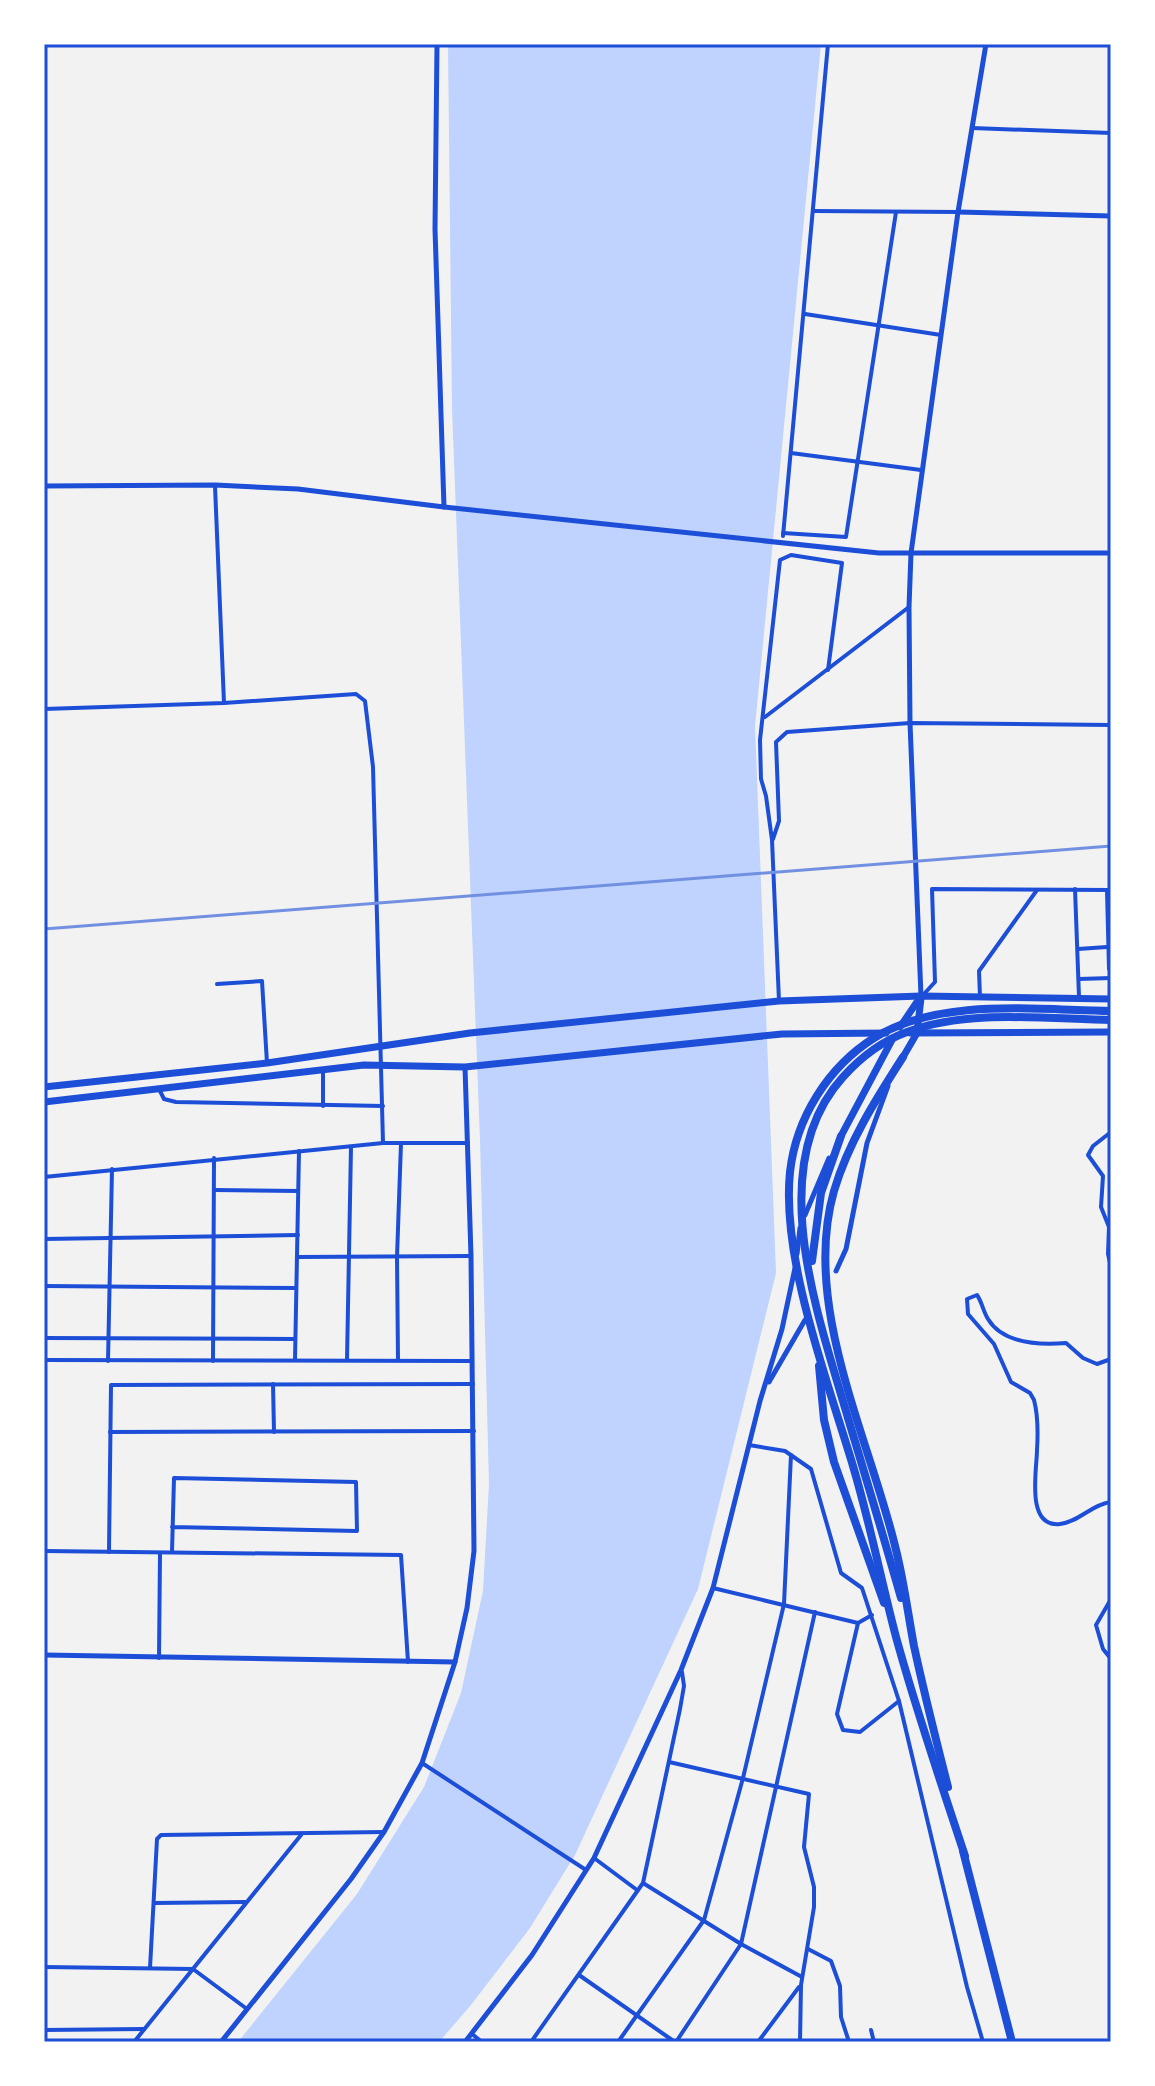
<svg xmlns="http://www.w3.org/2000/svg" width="1155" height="2086" font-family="'Sofia Sans Condensed',sans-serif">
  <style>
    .water { fill: #bfd3fe }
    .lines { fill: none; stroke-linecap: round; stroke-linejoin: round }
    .minor { stroke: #1d4ed8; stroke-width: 4 }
    .tertiary { stroke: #1d4ed8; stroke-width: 5 }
    .trunk { stroke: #1d4ed8; stroke-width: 7 }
    .motorway { stroke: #1d4ed8; stroke-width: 8 }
    .rail { stroke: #7290e2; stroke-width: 3 }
    .neatline { fill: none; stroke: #1d4ed8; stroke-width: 3 }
  </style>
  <rect width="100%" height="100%" fill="#f2f2f2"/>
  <path class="water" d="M448,44H821L755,726L776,1273L698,1589L575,1855L530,1928L471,2005L439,2042H238L357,1894L424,1787L461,1693L483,1591L489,1484L480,1140L452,408Z"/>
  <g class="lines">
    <g class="minor">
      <path d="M972,128L1111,133"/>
      <path d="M813,211L958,212"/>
      <path d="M805,314L941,335"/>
      <path d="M791,453L921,470"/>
      <path d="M215,486L224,703"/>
      <path d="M783,533L846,537L896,212"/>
      <path d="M783,536L828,44"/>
      <path d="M44,709L224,703L356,694L365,701L373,767L383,1143"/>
      <path d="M765,717L909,607"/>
      <path d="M773,839L779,821L776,742L787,732L910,723L1111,725"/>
      <path d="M1075,889L1079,997"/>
      <path d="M1107,891L1109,969"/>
      <path d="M1078,949L1107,947"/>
      <path d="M1079,979L1111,978"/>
      <path d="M217,984L262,981L267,1063"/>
      <path d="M923,995L935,982L932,889L1111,890"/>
      <path d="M980,997L979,971L1037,890"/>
      <path d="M779,1001L772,840L766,796L761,779L760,740L780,560L791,555L842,563L828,670"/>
      <path d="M323,1070V1106"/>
      <path d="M159,1089L164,1099L176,1102L383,1106"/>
      <path d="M1111,1132L1093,1146L1088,1155L1103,1176L1101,1207L1109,1227L1108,1254L1111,1267"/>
      <path d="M44,1177L383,1143H468"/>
      <path d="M215,1190L298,1191"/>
      <path d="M44,1239L298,1235"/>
      <path d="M298,1257L471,1256"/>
      <path d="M44,1286L296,1288"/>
      <path d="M44,1338L295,1339"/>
      <path d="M1111,1359L1097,1364L1083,1358L1066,1343C1041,1345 1003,1344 988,1319C983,1311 982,1302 977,1295L967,1299L968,1314L994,1344L1011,1382L1030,1393L1034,1400C1038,1415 1038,1434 1037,1450C1037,1469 1025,1528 1060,1524C1079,1522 1092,1504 1111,1502"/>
      <path d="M44,1360L472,1361"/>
      <path d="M295,1360L299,1151"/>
      <path d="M347,1360L351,1147"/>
      <path d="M398,1360L397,1257L401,1143"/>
      <path d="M108,1361L112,1169"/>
      <path d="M213,1361L214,1158"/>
      <path d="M273,1384L274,1432"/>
      <path d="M110,1432L474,1431"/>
      <path d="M749,1445L785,1451L811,1469L841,1573L862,1588L899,1701L967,1987L983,2042"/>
      <path d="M172,1527L357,1531L356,1482L174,1478L172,1552"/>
      <path d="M44,1551L401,1555L408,1662"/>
      <path d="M109,1552L111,1385L473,1384"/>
      <path d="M713,1588L858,1623"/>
      <path d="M1111,1599L1096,1625L1103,1649L1111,1659"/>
      <path d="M872,1615L858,1623L837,1714L843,1730L860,1732L899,1701"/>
      <path d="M159,1658L160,1553"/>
      <path d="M669,1762L809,1794L804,1847L814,1887V1907L801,1985L800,2042"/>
      <path d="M422,1763L586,1870"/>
      <path d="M594,1858L637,1890"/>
      <path d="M643,1883L741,1944L802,1977"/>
      <path d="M154,1903L245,1902"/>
      <path d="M808,1949L831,1961L840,1986L841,2017L849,2042"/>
      <path d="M44,1967L193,1969L247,2009"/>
      <path d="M150,1968L157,1839L161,1835L384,1832"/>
      <path d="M579,1975L675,2042"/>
      <path d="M44,2030L144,2029"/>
      <path d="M871,2030L874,2042"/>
      <path d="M472,2034L482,2042"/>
      <path d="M134,2042L301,1835"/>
      <path d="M531,2042L643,1883L680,1709L684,1686L682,1672"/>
      <path d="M618,2042L704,1920L743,1778L784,1604L791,1455"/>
      <path d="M676,2042L741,1944L815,1612"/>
      <path d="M758,2042L799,1987"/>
    </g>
    <g class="tertiary">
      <path d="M958,212L1111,216"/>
      <path d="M44,486L215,485L298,489L444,507L435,229L437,44"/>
      <path d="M444,507L879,553H1111"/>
      <path d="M921,996L910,723L909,607L911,553L958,212L986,44"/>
      <path d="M805,1215L829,1158"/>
      <path d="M797,1254L800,1228"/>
      <path d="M836,1271L846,1249L867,1143L888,1086"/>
      <path d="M769,1382L805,1320"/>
      <path d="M44,1655L455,1662"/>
      <path d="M221,2042L351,1879L384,1832L422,1763L455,1662L467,1608L474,1551L471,1256L465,1067"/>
      <path d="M465,2042L532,1955L594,1858L681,1670L713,1588L760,1401L782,1329L795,1268"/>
    </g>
    <g class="trunk">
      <path d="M900,1027L921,996"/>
      <path d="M910,1033L1111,1032"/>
      <path d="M903,1057L917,1033L921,998"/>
      <path d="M44,1087L267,1063L470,1033L779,1001L921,996L1111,999"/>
      <path d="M44,1102L364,1065L465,1067L782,1034L886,1033"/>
      <path d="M841,1136L893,1038"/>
    </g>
    <g class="motorway">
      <path d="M903,1057C876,1099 848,1143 834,1191C801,1306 870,1439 896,1550C904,1582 908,1614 914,1646C924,1693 936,1740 948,1787"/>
      <path d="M812,1261L821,1193L841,1136"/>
      <path d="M819,1366L824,1420L834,1462L884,1603"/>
      <path d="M901,1598C884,1538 866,1478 848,1418C819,1318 762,1166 843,1077C861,1057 882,1041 907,1032C968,1009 1047,1019 1111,1020"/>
      <path d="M963,1851L1012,2042"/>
      <path d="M965,1856C941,1783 916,1710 896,1637C881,1580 870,1523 853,1466C828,1382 781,1259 790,1172C796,1118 828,1067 874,1038C940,997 1036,1010 1111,1011"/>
    </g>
    <path class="rail" d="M44,929L1111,846"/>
  </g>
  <rect width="1155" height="2086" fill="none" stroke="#ffffff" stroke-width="92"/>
  <rect x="46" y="46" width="1063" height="1994" class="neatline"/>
</svg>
